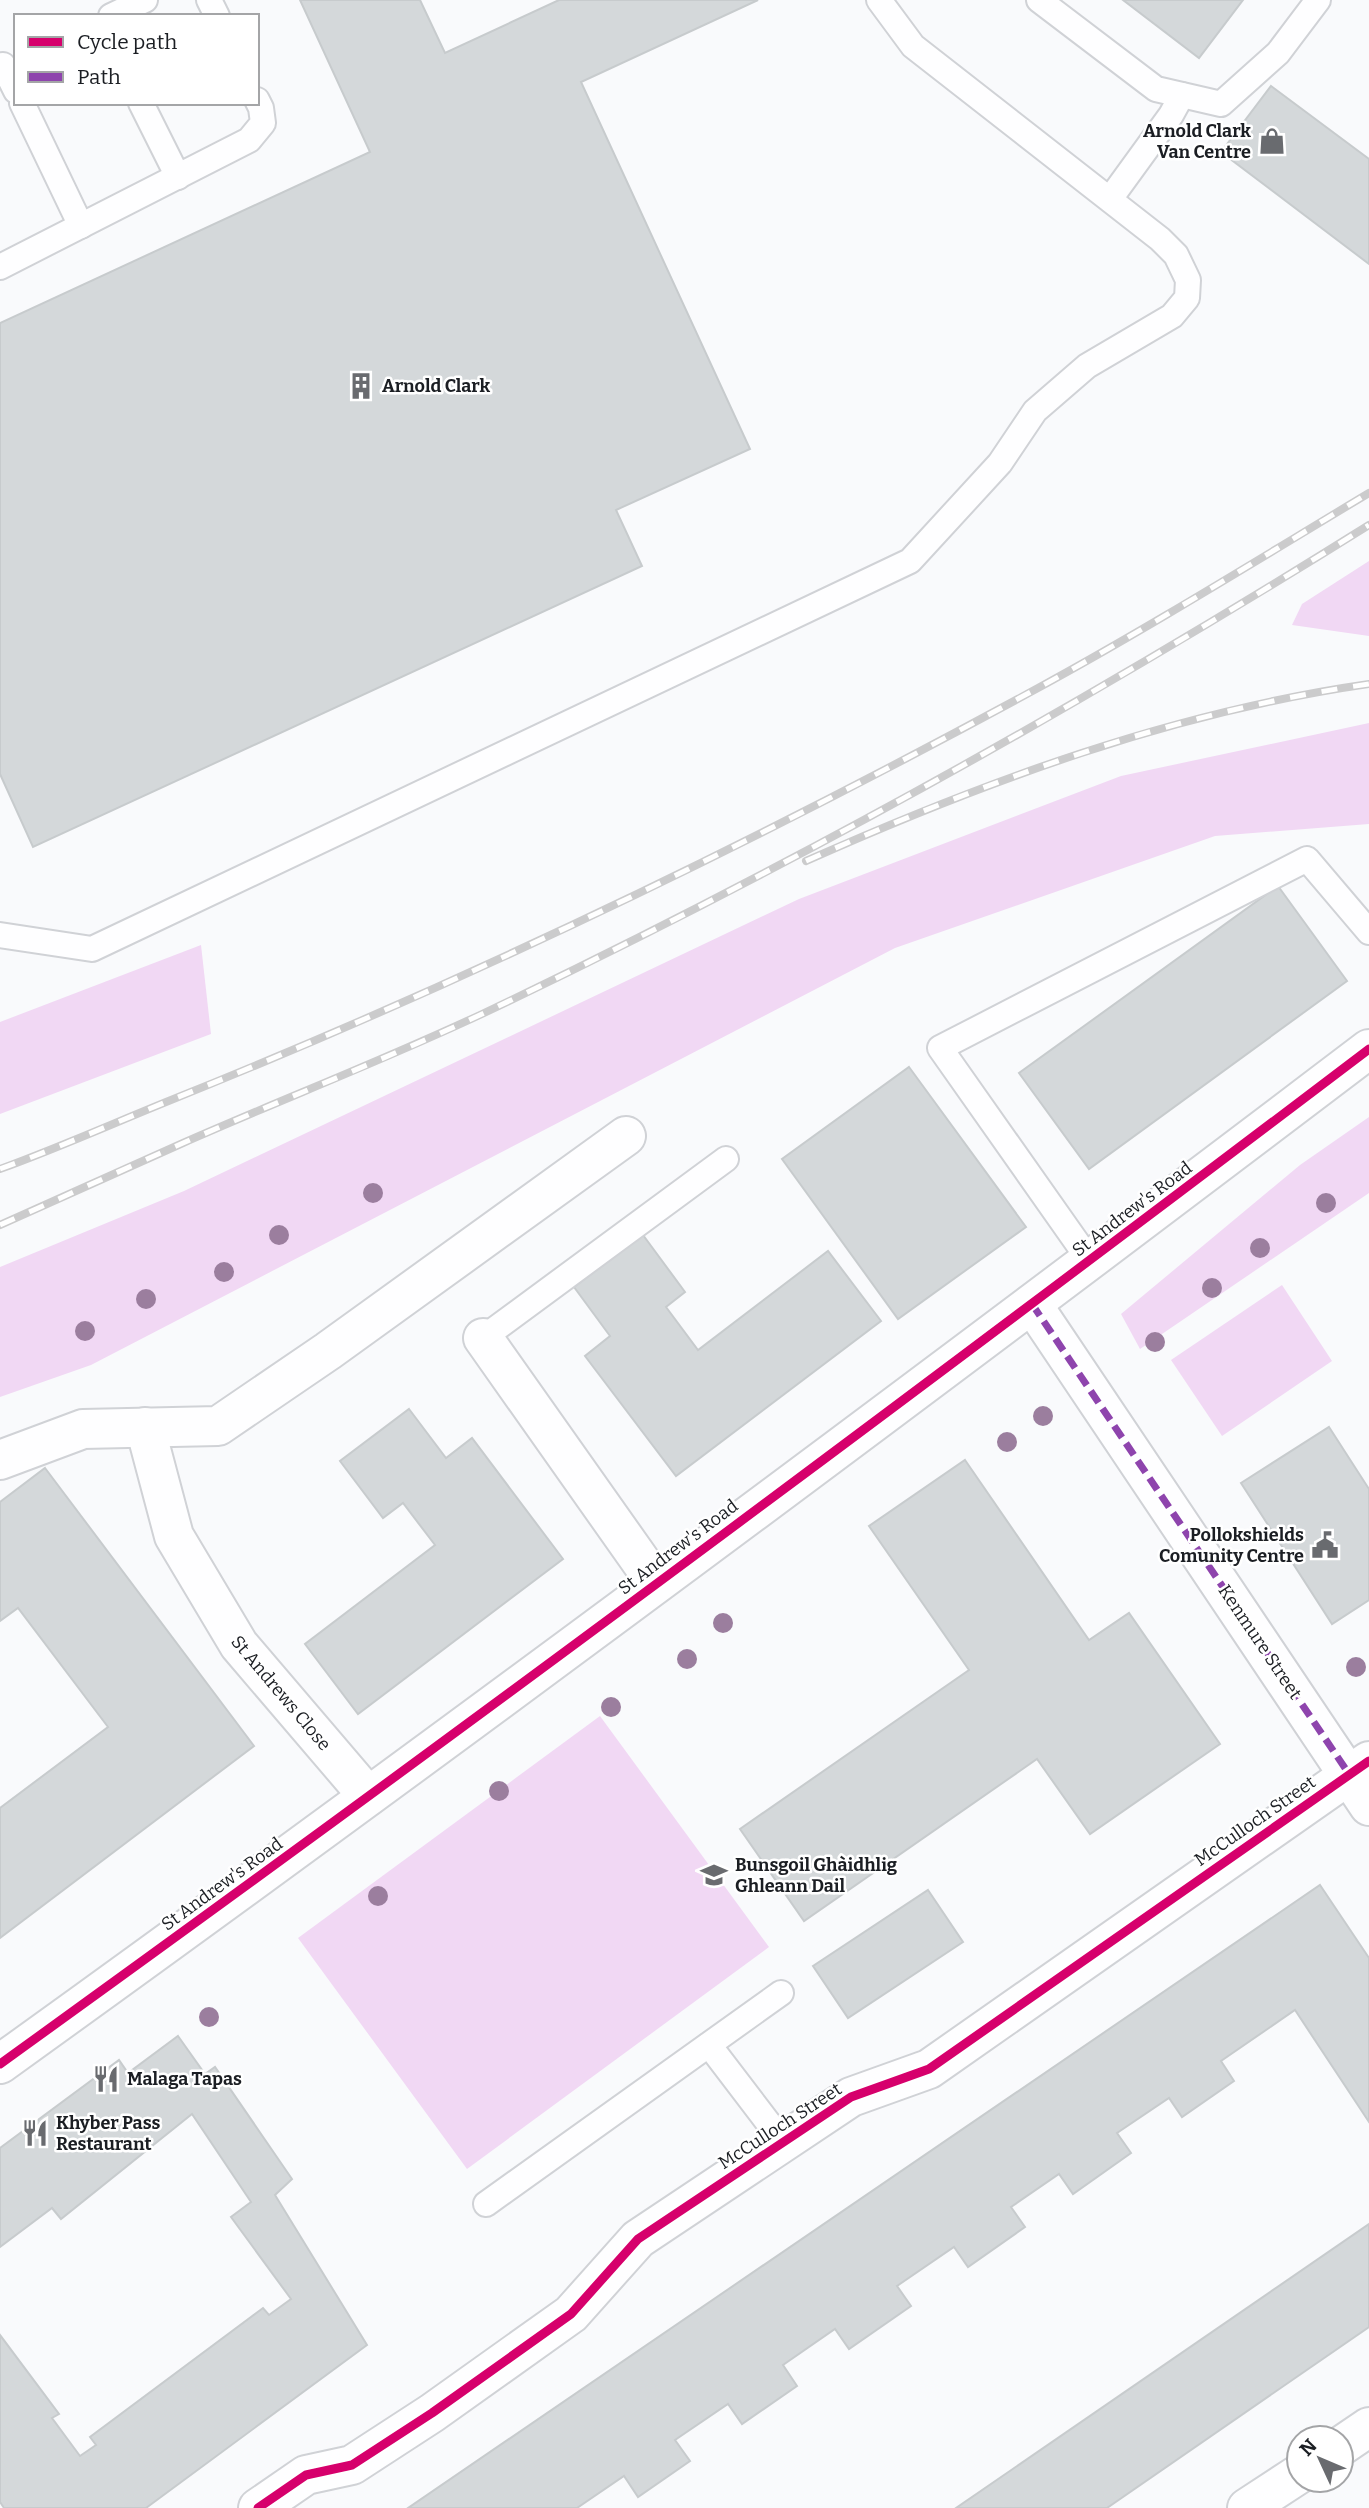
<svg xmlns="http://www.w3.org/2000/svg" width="1369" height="2508" font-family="Bitter,serif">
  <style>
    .green { fill: #f1d8f4 }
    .building { fill: #d4d8da; stroke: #c7cbcd; stroke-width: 2 }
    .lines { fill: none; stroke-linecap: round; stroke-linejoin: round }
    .lane-casing { stroke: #d0d2d6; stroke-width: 28 }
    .street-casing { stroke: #d0d2d6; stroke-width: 42 }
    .secondary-casing { stroke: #d0d2d6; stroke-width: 42 }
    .lane { stroke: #fefeff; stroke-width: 24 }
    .street { stroke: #fefeff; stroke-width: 38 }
    .secondary { stroke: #fefeff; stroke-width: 38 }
    .rail-casing { stroke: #cbcbcc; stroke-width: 8 }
    .rail { stroke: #fff; stroke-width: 5; stroke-dasharray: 16; stroke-linecap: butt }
    .quiet { stroke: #8e44ad; stroke-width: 7; stroke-dasharray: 14 7; stroke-linecap: butt }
    .cycleway-casing { stroke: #fff; stroke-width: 13 }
    .cycleway { stroke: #d6006c; stroke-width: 9 }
    .tree { fill: #9b7e9e }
    .labels { text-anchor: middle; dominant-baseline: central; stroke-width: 5; stroke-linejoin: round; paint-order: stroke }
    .poi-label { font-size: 18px; font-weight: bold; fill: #1b1e23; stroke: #fff; text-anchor: start }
    .street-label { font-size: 18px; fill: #1b1e23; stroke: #fff }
  </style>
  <rect width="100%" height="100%" fill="#f9fafc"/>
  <g class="green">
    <path d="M1369,561V636L1292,625L1302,604Z"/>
    <path d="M1369,723V824L1215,836L895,948L91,1365L0,1397V1267L184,1191L799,899L1121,776Z"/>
    <path d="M201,945L211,1034L0,1114V1022Z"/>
    <path d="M1369,1117V1193L1140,1349L1121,1314L1300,1165Z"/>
    <path d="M1282,1285L1332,1361L1222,1436L1171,1360Z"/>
    <path d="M600,1716L769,1947L467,2169L298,1938Z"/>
  </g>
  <g class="building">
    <path d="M300,0H420L445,53L559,0H758L581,82L750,449L616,510L642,566L33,847L0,774V323L370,152Z"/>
    <path d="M1123,0H1243L1199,58Z"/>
    <path d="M1271,86L1369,159V264L1221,152Z"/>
    <path d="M1278,886L1347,981L1089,1169L1019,1073Z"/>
    <path d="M909,1067L1026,1227L898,1319L782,1159Z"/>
    <path d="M643,1235L685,1292L666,1307L698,1350L828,1251L881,1321L676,1476L585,1356L610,1336L574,1287Z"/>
    <path d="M409,1409L446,1458L472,1438L563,1559L358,1714L305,1644L435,1545L403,1503L383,1518L340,1461Z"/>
    <path d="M1329,1427L1369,1489V1600L1332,1624L1241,1483Z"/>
    <path d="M965,1460L1089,1640L1129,1613L1220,1744L1090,1834L1037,1759L804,1921L740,1829L969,1670L869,1526Z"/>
    <path d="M45,1468L254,1746L0,1938V1808L108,1727L18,1608L0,1621V1502Z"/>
    <path d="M1320,1885L1369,1958V2122L1295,2010L1221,2061L1234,2081L1182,2117L1169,2098L1117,2133L1131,2153L1073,2194L1059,2174L1011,2207L1025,2227L968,2267L954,2247L897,2286L911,2306L849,2349L835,2329L783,2365L797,2386L742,2424L728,2404L675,2440L690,2461L638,2497L624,2476L577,2508H408Z"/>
    <path d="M928,1890L963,1942L848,2018L813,1966Z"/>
    <path d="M178,2036L205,2074L215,2067L292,2179L275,2195L367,2345L146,2508H4L0,2502V2335L59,2414L52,2418L80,2456L96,2445L90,2437L263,2308L269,2315L291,2299L231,2217L251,2202L192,2114L61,2219L52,2208L0,2247V2148L119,2060L128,2073Z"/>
    <path d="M1369,2224V2327L1107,2508H956Z"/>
  </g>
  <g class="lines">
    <defs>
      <g id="lane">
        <path d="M209,0L217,16"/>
        <path d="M1039,0L1156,89L1221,104L1278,53L1318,0"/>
        <path d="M111,16L145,0"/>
        <path d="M3,65L16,91"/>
        <path d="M22,103L81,226"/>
        <path d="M141,103L178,177"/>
        <path d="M1110,199L1171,115L1182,95"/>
        <path d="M0,267L249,140L263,123L261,108L257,100"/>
        <path d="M0,935L92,949L910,561L1000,463L1035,411L1087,366L1172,316L1187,298L1188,280L1176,255L1160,239L913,46L879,0"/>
        <path d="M1090,1261L940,1048L1307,859L1369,932"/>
        <path d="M483,1338L726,1159"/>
        <path d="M709,2045L783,2142"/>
        <path d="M486,2204L781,1993"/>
      </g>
      <g id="street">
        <path d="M1032,1304L1369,1806"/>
        <path d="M483,1338L656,1583"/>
        <path d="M145,1427L174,1536L239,1645L368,1796"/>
        <path d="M0,1460L83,1429L218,1426L328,1351L626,1136"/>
        <path d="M1341,2446L1369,2427"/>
        <path d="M258,2508L306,2475L352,2465L432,2413L571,2314L638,2239L851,2097L929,2069L1369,1761"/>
        <path d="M1247,2508L1299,2474"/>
      </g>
      <path id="secondary" d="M0,2064C461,1732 917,1392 1369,1049"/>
    </defs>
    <use href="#lane" class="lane-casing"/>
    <use href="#street" class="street-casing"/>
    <use href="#secondary" class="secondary-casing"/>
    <use href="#lane" class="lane"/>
    <use href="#street" class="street"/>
    <use href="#secondary" class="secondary"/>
    <defs>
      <g id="rail">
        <path d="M806,861C986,781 1173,712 1369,684"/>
        <path d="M0,1169C58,1148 114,1123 171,1100C468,981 757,841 1038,688C1150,627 1259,559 1369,493"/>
        <path d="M0,1225C61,1198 122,1170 183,1143C283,1099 384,1060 482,1014C787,869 1083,704 1369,525"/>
      </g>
    </defs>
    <use href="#rail" class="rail-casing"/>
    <use href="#rail" class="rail"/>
    <path class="quiet" d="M1032,1304L1349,1774"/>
    <defs>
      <g id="cycleway">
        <path d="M0,2064C461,1732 917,1392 1369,1049"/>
        <path d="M258,2508L306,2475L352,2465L432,2413L571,2314L638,2239L851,2097L929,2069L1369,1761"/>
      </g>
    </defs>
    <use href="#cycleway" class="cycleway-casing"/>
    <use href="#cycleway" class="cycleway"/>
  </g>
  <g class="tree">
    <circle cx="373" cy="1193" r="10"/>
    <circle cx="1326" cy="1203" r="10"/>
    <circle cx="279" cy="1235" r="10"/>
    <circle cx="1260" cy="1248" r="10"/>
    <circle cx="224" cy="1272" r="10"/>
    <circle cx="1212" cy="1288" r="10"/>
    <circle cx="146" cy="1299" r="10"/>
    <circle cx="85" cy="1331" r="10"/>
    <circle cx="1155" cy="1342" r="10"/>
    <circle cx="1043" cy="1416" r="10"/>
    <circle cx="1007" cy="1442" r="10"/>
    <circle cx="723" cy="1623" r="10"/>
    <circle cx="687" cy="1659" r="10"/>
    <circle cx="1356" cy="1667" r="10"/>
    <circle cx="611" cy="1707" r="10"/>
    <circle cx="499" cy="1791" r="10"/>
    <circle cx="378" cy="1896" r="10"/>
    <circle cx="209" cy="2017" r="10"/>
  </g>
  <defs>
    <symbol id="shop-bare" viewBox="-9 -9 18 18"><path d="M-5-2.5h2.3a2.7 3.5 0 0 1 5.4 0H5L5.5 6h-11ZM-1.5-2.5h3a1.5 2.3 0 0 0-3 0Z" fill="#696b6f" stroke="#fff" stroke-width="2.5" paint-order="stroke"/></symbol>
    <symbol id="building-bare" viewBox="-9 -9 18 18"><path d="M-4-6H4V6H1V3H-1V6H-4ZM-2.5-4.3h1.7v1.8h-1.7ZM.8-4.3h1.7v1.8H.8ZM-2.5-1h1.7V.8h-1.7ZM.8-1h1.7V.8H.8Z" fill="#696b6f" stroke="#fff" stroke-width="2.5" paint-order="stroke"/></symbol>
    <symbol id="civic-bare" viewBox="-9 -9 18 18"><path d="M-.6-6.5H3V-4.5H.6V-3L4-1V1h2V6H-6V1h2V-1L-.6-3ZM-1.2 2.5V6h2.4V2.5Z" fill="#696b6f" stroke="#fff" stroke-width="2.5" paint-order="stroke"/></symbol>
    <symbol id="school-bare" viewBox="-9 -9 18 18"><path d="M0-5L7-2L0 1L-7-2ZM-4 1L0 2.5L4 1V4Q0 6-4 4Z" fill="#696b6f" stroke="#fff" stroke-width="2.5" paint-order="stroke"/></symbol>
    <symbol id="restaurant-bare" viewBox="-9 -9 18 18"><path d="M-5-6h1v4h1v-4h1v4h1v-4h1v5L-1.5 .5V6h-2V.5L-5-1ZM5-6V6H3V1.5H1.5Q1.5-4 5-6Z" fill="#696b6f" stroke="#fff" stroke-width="2.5" paint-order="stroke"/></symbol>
  </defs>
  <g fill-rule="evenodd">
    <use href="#shop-bare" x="1253" y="122" width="38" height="38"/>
    <use href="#building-bare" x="342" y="367" width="38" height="38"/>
    <use href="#civic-bare" x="1306" y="1526" width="38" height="38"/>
    <use href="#school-bare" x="695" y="1856" width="38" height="38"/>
    <use href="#restaurant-bare" x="87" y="2060" width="38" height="38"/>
    <use href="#restaurant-bare" x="16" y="2114" width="38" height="38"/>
  </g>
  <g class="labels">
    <g class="poi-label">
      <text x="1251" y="131" text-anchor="end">Arnold Clark<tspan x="1251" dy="21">Van Centre</tspan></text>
      <text x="382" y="386">Arnold Clark</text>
      <text x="1304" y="1535" text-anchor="end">Pollokshields<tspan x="1304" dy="21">Comunity Centre</tspan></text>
      <text x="735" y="1865">Bunsgoil Ghàidhlig<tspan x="735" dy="21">Ghleann Dail</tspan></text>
      <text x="127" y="2079">Malaga Tapas</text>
      <text x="56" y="2123">Khyber Pass<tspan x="56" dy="21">Restaurant</tspan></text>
    </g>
    <g class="street-label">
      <text transform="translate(1132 1209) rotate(-37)">St Andrew's Road</text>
      <text transform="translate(678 1547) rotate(-37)">St Andrew's Road</text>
      <text transform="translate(1260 1642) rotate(56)">Kenmure Street</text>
      <text transform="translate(281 1693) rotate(50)">St Andrews Close</text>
      <text transform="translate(1255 1821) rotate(-35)">McCulloch Street</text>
      <text transform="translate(222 1884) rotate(-36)">St Andrew's Road</text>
      <text transform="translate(780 2126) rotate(-33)">McCulloch Street</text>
    </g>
  </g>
  <rect x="14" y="14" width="245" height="91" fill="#ffffff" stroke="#a4a5a7" stroke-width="2"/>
  <rect x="28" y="37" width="35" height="10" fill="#d6006c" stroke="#a4a5a7" stroke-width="2"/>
  <text x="77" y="49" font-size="21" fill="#1b1e23">Cycle path</text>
  <rect x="28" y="72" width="35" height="10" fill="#8e44ad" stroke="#a4a5a7" stroke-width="2"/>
  <text x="77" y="84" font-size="21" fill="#1b1e23">Path</text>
  <g transform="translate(1320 2459) rotate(314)"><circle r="33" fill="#ffffff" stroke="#a4a5a7" stroke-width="2"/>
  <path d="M0-5L12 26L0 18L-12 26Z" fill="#696b6f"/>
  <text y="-10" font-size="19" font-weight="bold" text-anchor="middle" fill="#1b1e23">N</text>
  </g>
</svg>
